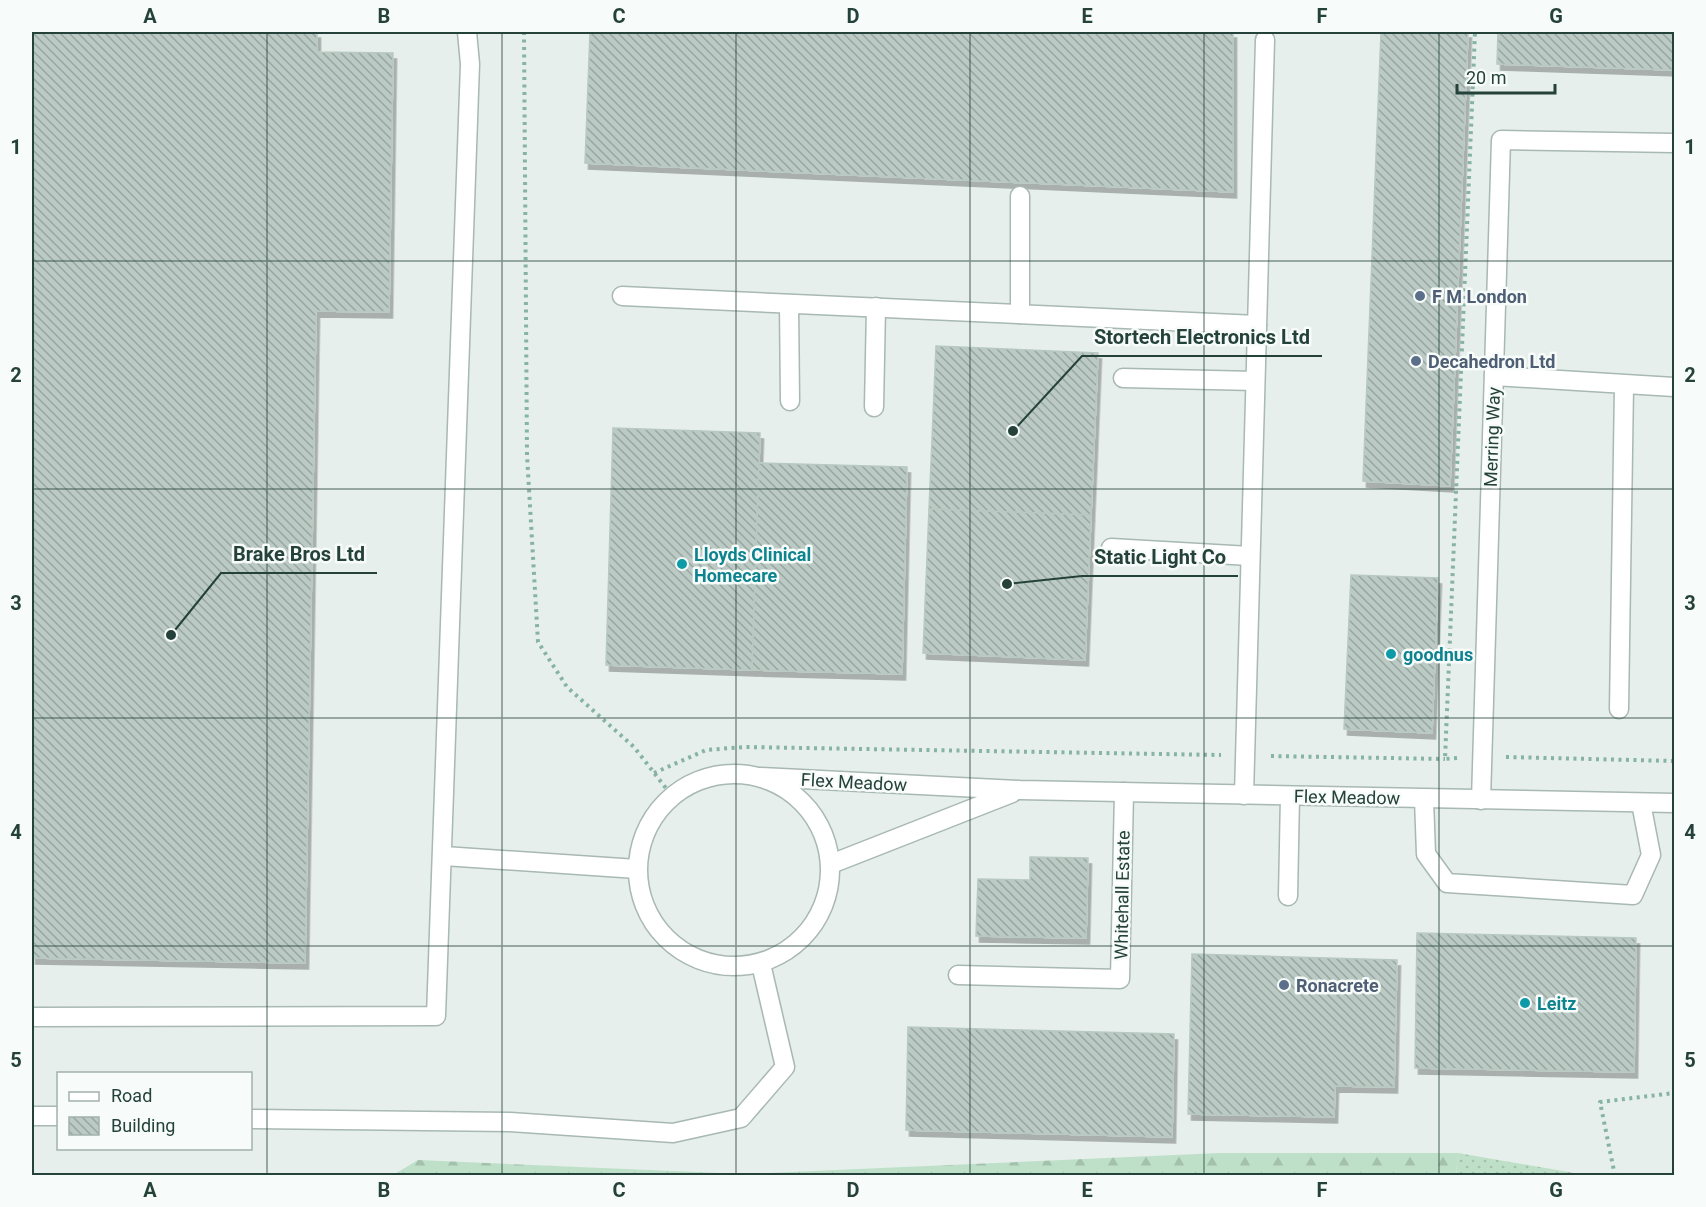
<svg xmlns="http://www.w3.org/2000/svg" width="1706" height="1207" font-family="Roboto,sans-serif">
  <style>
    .grass { fill: url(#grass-dots) }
    .forest { fill: url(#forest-firs) }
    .building { fill: url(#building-back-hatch); stroke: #b8c9c2; stroke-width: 1.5; filter: url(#shadow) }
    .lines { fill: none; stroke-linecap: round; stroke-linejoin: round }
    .minor-casing { stroke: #a8b8b2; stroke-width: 21 }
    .path { stroke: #86b3a5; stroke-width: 4; stroke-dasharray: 3 4.5; stroke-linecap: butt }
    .minor { stroke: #fff; stroke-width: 18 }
    .grid { fill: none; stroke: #24423a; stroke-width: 1.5; stroke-opacity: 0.55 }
    .service-dot { fill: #5c6f8a; stroke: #f7fbf9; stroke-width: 2 }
    .culture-dot { fill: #0f9aa8; stroke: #f7fbf9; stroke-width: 2 }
    .labels { text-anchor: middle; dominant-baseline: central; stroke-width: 5; stroke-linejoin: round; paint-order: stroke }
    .service-label { font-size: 18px; font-weight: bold; fill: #4e5e75; stroke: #f7fbf9; text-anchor: start }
    .street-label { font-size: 18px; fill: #24423a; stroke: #f7fbf9 }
    .culture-label { font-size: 18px; font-weight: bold; fill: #0d838f; stroke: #f7fbf9; text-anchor: start }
    .leader { fill: none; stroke: #24423a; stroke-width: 2 }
    .callout-dot { fill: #24423a; stroke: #f7fbf9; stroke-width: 2 }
    .callout-label { font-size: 20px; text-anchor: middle; font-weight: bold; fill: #24423a; stroke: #f7fbf9; stroke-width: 5; stroke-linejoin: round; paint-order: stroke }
    .neatline { fill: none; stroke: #24423a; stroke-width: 2 }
    .grid-label { font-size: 20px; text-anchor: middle; font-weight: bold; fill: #24423a }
  </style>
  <defs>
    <pattern id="grass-dots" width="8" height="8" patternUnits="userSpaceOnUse" patternTransform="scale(1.5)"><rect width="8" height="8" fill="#bfe0c8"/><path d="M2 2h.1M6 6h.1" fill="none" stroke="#a4c1ad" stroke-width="1.8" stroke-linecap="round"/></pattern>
    <pattern id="forest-firs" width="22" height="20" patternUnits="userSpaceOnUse" patternTransform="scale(1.5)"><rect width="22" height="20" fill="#bfe0c8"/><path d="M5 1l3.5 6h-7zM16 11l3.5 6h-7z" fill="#a4c1ad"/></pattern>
    <pattern id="building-back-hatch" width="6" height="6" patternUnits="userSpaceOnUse" patternTransform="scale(1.5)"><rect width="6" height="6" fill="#bbcac4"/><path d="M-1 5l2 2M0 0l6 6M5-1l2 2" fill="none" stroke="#98a6a0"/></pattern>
    <filter id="shadow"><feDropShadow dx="3.5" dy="6" stdDeviation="0" flood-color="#0004"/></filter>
  </defs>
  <rect width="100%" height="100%" fill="#e6efeb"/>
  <path class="grass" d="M1458,1153L1586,1175L1456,1176Z"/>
  <path class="forest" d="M1220,1153H1458L1456,1176L393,1175L418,1160L743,1174Z"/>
  <g class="building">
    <path d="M32,32H317V52L393,53L389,312L316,311L305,963L32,958Z"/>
    <path d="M590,32H1233V192L585,163Z"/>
    <path d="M1381,32H1468L1450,486L1363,481Z"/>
    <path d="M1498,32H1674V70L1497,64Z"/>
    <path d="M936,346L1098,353L1091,515L929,509Z"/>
    <path d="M613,428L760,433L752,670L606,665Z"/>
    <path d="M759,463L907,467L902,674L752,670Z"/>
    <path d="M929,509L1091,515L1085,660L923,653Z"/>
    <path d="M1351,575L1438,578L1432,733L1344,729Z"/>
    <path d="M1030,857L1088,858L1086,938L976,936L978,879L1030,880Z"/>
    <path d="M1417,933L1636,938L1634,1072L1415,1068Z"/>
    <path d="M1192,954L1397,960L1394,1087L1335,1086L1334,1117L1188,1114Z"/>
    <path d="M908,1027L1174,1034L1172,1137L906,1130Z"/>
  </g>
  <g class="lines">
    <defs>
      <g id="minor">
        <path d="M1020,196V314"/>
        <path d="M622,296L1257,325"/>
        <path d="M789,304L790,401"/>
        <path d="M1494,376L1674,387"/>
        <path d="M1123,378L1255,381"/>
        <path d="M874,407L876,307"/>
        <path d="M1111,548L1250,556"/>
        <path d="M1619,709L1624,386"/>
        <circle cx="734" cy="870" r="96"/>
        <path d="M760,777L1020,790L1674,803"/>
        <path d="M1244,795L1265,40"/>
        <path d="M1424,799L1426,854L1447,883L1633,895L1651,855L1641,803"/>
        <path d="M1481,800L1501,140L1674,143"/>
        <path d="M444,856L637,869"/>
        <path d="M831,864L1012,793"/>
        <path d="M1288,896L1290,796"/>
        <path d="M958,975L1120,979L1124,792"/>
        <path d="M32,1017L436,1016L470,64L467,32"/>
        <path d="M32,1116H58"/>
        <path d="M250,1119L510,1122L673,1133L741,1118L785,1067L761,964"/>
      </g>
    </defs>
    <use href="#minor" class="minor-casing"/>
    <g class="path">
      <path d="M524,32L527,455L538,642L567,687L634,747L672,796"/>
      <path d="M1271,756L1445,759"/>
      <path d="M1506,757L1674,761"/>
      <path d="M1457,758L1445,759L1475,32"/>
      <path d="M654,773L706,750L744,747L1221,755"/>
      <path d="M1615,1176L1600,1102L1674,1093"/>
    </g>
    <use href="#minor" class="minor"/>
  </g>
  <path class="grid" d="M267,32V1176M502,32V1176M736,32V1176M970,32V1176M1204,32V1176M1439,32V1176M32,261H1674M32,489H1674M32,718H1674M32,946H1674"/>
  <g class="service-dot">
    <circle cx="1420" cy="296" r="6"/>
    <circle cx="1416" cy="361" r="6"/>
    <circle cx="1284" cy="985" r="6"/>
  </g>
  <g class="culture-dot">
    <circle cx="682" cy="564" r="6"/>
    <circle cx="1391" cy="654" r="6"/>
    <circle cx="1525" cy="1003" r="6"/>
  </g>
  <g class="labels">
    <g class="service-label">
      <text x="1432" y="296">F M London</text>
      <text x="1428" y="361">Decahedron Ltd</text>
      <text x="1296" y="985">Ronacrete</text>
    </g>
    <g class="street-label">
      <text transform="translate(1492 437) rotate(-88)">Merring Way</text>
      <text transform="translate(854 782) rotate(3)">Flex Meadow</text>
      <text transform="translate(1347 797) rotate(1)">Flex Meadow</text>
      <text transform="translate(1122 895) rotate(-89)">Whitehall Estate</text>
    </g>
    <g class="culture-label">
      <text x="694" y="554">Lloyds Clinical<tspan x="694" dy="21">Homecare</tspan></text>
      <text x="1403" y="654">goodnus</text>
      <text x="1537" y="1003">Leitz</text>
    </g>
  </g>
  <path class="leader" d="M1013 431L1082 356H1322M171 635L221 573H377M1007 584L1082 576H1238"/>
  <g class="callout-dot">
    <circle cx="1013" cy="431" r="6"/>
    <circle cx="171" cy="635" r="6"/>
    <circle cx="1007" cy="584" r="6"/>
  </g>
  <g class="callout-label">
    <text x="1202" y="344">Stortech Electronics Ltd</text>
    <text x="299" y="561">Brake Bros Ltd</text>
    <text x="1160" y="564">Static Light Co</text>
  </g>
  <rect width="1706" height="1207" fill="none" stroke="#f7fbf9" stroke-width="66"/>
  <rect x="57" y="1072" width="195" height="78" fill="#f7fbf9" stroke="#a3b1ad" stroke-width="1.5"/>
  <rect x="69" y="1092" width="30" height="9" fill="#ffffff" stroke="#a3b1ad" stroke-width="1.5"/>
  <text x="111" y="1102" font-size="18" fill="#24423a">Road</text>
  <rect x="69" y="1117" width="30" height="18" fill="url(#building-back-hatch)" stroke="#a3b1ad" stroke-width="1.5"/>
  <text x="111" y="1132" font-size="18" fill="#24423a">Building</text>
  <path d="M1457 84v9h98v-9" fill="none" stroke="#24423a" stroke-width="3"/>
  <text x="1466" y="84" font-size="18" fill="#24423a" stroke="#f7fbf9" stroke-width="4.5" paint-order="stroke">20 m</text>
  <rect x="33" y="33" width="1640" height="1141" class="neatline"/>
  <g class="grid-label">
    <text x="150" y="23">A</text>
    <text x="384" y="23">B</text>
    <text x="619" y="23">C</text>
    <text x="853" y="23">D</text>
    <text x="1087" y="23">E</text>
    <text x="1322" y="23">F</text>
    <text x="1556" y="23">G</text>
    <text x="16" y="154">1</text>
    <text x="1690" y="154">1</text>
    <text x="16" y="382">2</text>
    <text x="1690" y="382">2</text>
    <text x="16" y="610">3</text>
    <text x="1690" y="610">3</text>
    <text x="16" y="839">4</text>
    <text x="1690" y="839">4</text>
    <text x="16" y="1067">5</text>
    <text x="1690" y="1067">5</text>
    <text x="150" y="1197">A</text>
    <text x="384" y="1197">B</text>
    <text x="619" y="1197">C</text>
    <text x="853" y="1197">D</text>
    <text x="1087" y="1197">E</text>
    <text x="1322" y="1197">F</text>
    <text x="1556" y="1197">G</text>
  </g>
</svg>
